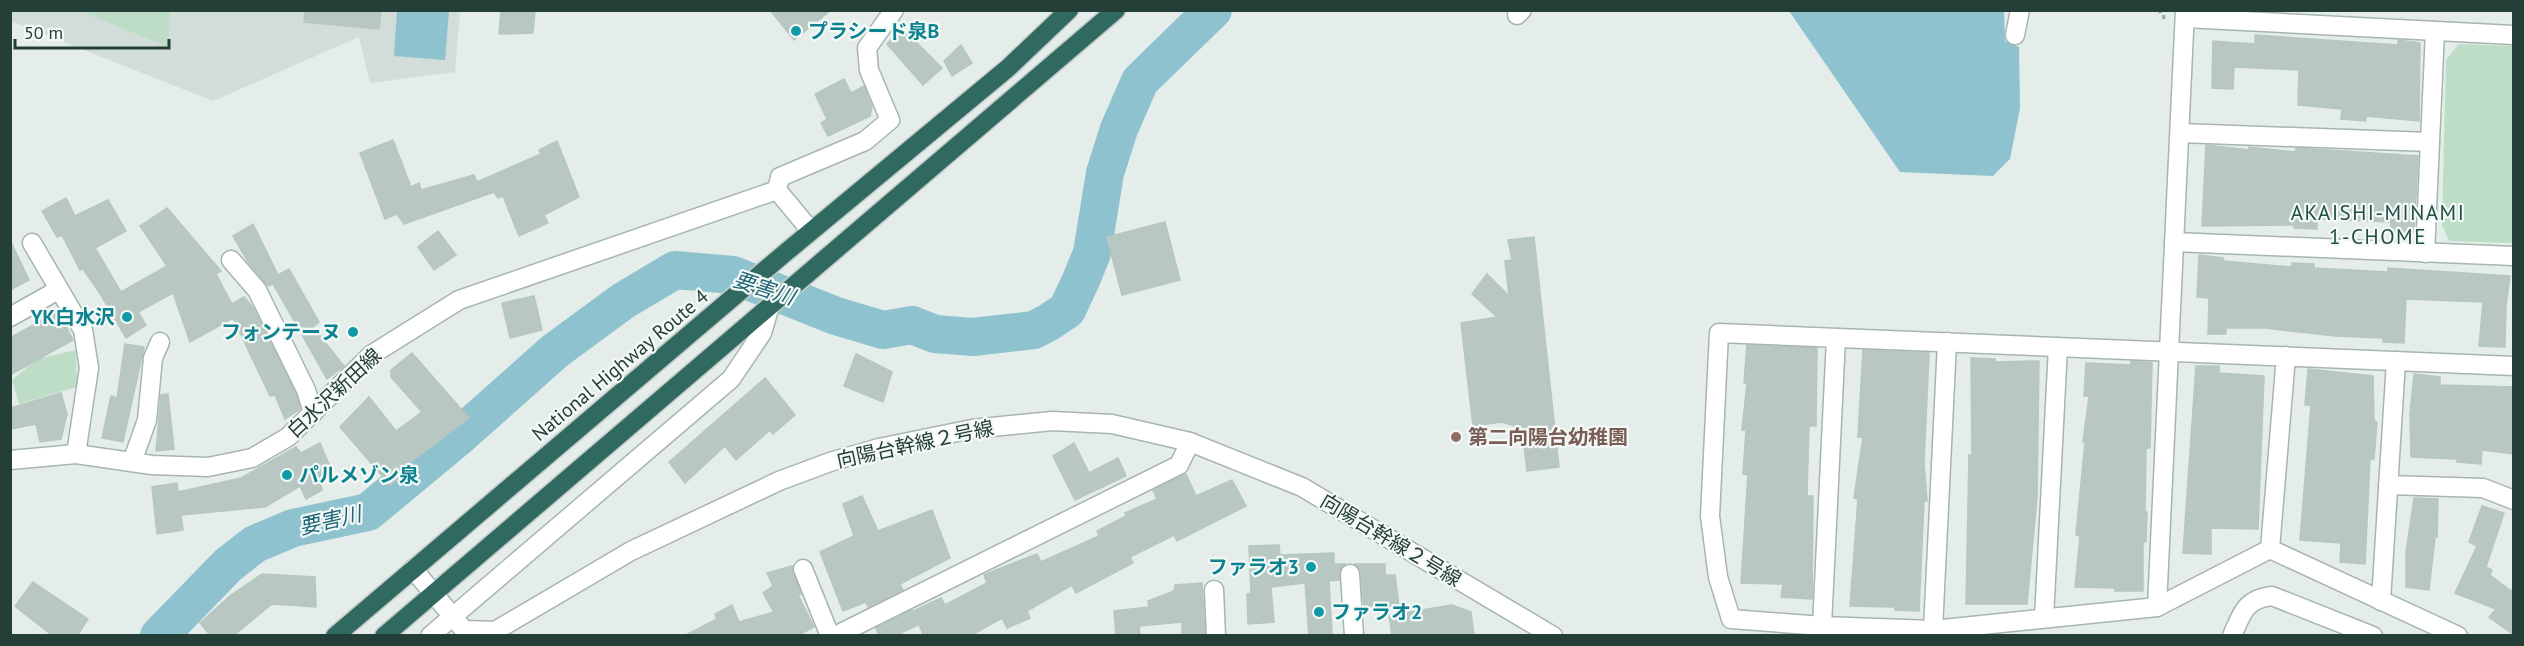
<svg xmlns="http://www.w3.org/2000/svg" width="2524" height="646" font-family="'PT Sans','Noto Sans JP',sans-serif">
  <style>
    .built { fill: #d2dcd8 }
    .green { fill: #bdddc7 }
    .water { fill: #8ec2cf }
    .lines { fill: none; stroke-linecap: round; stroke-linejoin: round }
    .river { stroke: #8ec2cf; stroke-width: 38 }
    .building { fill: #b9c7c2; stroke: #b6c6c0; stroke-width: 1.5 }
    .minor-casing { stroke: #a7b5b0; stroke-width: 21 }
    .highway-casing { stroke: #c2c9c7; stroke-width: 21 }
    .path { stroke: #85afa4; stroke-width: 4; stroke-dasharray: 3 4.5; stroke-linecap: butt }
    .minor { stroke: #fff; stroke-width: 18 }
    .highway { stroke: #306960; stroke-width: 18 }
    .culture-dot { fill: #0f9aa8; stroke: #f4f9f7; stroke-width: 2 }
    .education-dot { fill: #8d6e63; stroke: #f4f9f7; stroke-width: 2 }
    .labels { text-anchor: middle; dominant-baseline: central; stroke-width: 4.5; stroke-linejoin: round; paint-order: stroke }
    .culture-label { font-size: 20px; font-weight: bold; fill: #0d838f; stroke: #f4f9f7; text-anchor: start }
    .street-label { font-size: 20px; fill: #243e38; stroke: #f4f9f7 }
    .education-label { font-size: 20px; font-weight: bold; fill: #785e54; stroke: #f4f9f7; text-anchor: start }
    .neighbourhood-label { font-size: 21px; letter-spacing: 1.5px; fill: #204f46; stroke: #f4f9f7 }
    .water-label { font-size: 21px; font-style: italic; fill: #1f6578; stroke: #f4f9f7 }
  </style>
  <rect width="100%" height="100%" fill="#e4ede9"/>
  <path class="built" d="M10,11H460L455,72L370,83L359,37L213,101L11,21Z"/>
  <g class="green">
    <path d="M80,11H170L168,47Z"/>
    <path d="M2459,44L2513,46V243L2449,241L2442,225L2446,60Z"/>
    <path d="M76,350L77,387L19,404L12,380L37,359Z"/>
  </g>
  <g class="water">
    <path d="M397,11H449L445,60L394,56Z"/>
    <path d="M1789,11H2004L2005,41L2019,47L2020,108L2010,159L1993,176L1900,172Z"/>
  </g>
  <g class="lines">
    <path class="river" d="M159,636L228,565L255,544L293,528L368,512L456,439L555,351L623,301L675,270L733,275L836,316L883,330L912,325L935,334L973,337L1034,330L1049,322L1067,310L1081,280L1092,253L1105,173L1119,129L1140,81L1213,10"/>
  </g>
  <g class="building">
    <path d="M305,10H381L379,29L304,22Z"/>
    <path d="M501,10H535L533,33L499,34Z"/>
    <path d="M770,10H831L794,40Z"/>
    <path d="M902,28L942,68L923,85L887,44Z"/>
    <path d="M2255,35L2398,45V40L2420,43L2419,121L2366,116V121L2341,119L2342,109L2298,105L2299,70L2234,67L2233,89L2212,88L2213,41L2255,44Z"/>
    <path d="M961,45L972,63L952,76L944,61Z"/>
    <path d="M844,79L851,93L864,86L872,107L870,116L828,136L821,123L827,119L815,94Z"/>
    <path d="M393,140L411,187L419,183L421,190L474,175L477,182L541,154L539,150L557,141L579,197L544,215L548,223L519,236L503,196L498,198L494,192L404,224L397,214L385,219L360,153Z"/>
    <path d="M2206,145L2249,150V147L2296,152V148L2328,150L2418,156L2414,232L2391,233V222L2317,219V229L2294,228V225L2202,226Z"/>
    <path d="M66,198L75,216L108,200L126,231L95,248L121,292L167,266L140,226L167,208L221,271L216,274L232,304L244,297L252,306L296,394L300,409L285,419L275,395L270,396L233,318L190,342L173,293L138,312L146,325L126,338L101,295L83,269L80,270L62,235L57,237L42,211Z"/>
    <path d="M1165,222L1180,280L1122,295L1107,237Z"/>
    <path d="M253,224L278,275L289,269L319,322L313,327L344,366L327,379L273,284L268,286L248,262L233,236Z"/>
    <path d="M438,231L456,255L434,270L418,247Z"/>
    <path d="M1534,237L1559,467L1527,471L1522,428L1502,422L1473,426L1461,323L1497,317L1472,294L1487,274L1509,296L1505,261L1512,260L1508,240Z"/>
    <path d="M10,240L29,280L10,290Z"/>
    <path d="M2199,255L2223,258V261L2292,267V263L2314,264V268L2388,272V268L2510,276L2506,306L2505,347L2479,346L2483,302L2406,299L2404,343L2383,342V338L2335,336L2265,328H2226V334H2208L2209,298L2197,297Z"/>
    <path d="M534,296L542,330L510,338L502,303Z"/>
    <path d="M58,311L73,340L10,375V338Z"/>
    <path d="M125,344L144,347L123,442L102,438L111,396L117,398Z"/>
    <path d="M1747,345L1817,348L1816,426H1809L1807,496H1813L1812,599L1781,597L1783,584L1741,583L1748,475L1743,474L1746,430H1742L1747,383H1744Z"/>
    <path d="M1863,350L1929,353L1924,463L1927,501H1924L1919,611L1895,610V607L1850,606L1858,499L1854,498L1863,437H1858Z"/>
    <path d="M412,353L469,418L406,466L410,469L390,485L340,427L369,397L396,431L422,412L391,377V370Z"/>
    <path d="M856,354L892,372L883,402L844,386Z"/>
    <path d="M1971,358L1995,359V362L2039,361L2037,497L2027,604H1966L1969,455H1972Z"/>
    <path d="M2131,361L2152,363L2150,448H2146L2145,512H2147L2146,542H2143V591H2115V588L2075,587L2080,536L2076,535L2079,503L2085,442H2083L2089,396H2084L2086,363L2131,365Z"/>
    <path d="M2196,366H2219V373L2264,376L2258,529L2211,528V554L2183,553Z"/>
    <path d="M2308,369L2373,376L2374,421L2377,422L2374,459H2370L2365,564L2340,562L2341,543L2300,540L2311,405H2305Z"/>
    <path d="M2414,374L2440,377V385L2514,387V454L2482,450L2481,464L2457,462V459L2411,457L2410,414Z"/>
    <path d="M765,378L795,415L773,434L770,430L736,460L725,446L685,483L669,462Z"/>
    <path d="M61,393L67,414L61,439L40,442L36,424L10,429V408Z"/>
    <path d="M168,394L174,449L156,451L161,395Z"/>
    <path d="M320,443L332,471L319,477L322,490L306,499L300,486L265,507L181,515L183,530L157,534L152,487L177,483L178,492L241,478L296,447L301,453Z"/>
    <path d="M1074,443L1089,473L1118,458L1126,476L1075,500L1053,456Z"/>
    <path d="M1186,474L1196,496L1232,480L1246,506L1177,541L1174,535L1130,557L1133,563L1076,593L1072,585L1027,611L1030,618L1007,628L1002,618L970,636H924L913,611L941,598L945,605L987,583L984,575L1006,566L1037,554L1041,562L1099,536L1097,531L1126,516L1125,513L1157,499L1153,490Z"/>
    <path d="M862,496L878,531L932,510L950,558L900,584L903,590L868,607L866,602L843,611L820,552L854,536L843,504Z"/>
    <path d="M2414,498L2438,499L2437,537H2435L2429,590L2406,587V553Z"/>
    <path d="M2482,506L2504,513L2486,567L2492,570L2490,575L2511,591L2514,587V635L2489,617L2496,609L2455,593L2477,546L2469,542Z"/>
    <path d="M1279,545L1280,555L1334,553V564H1345L1340,570L1339,580L1329,581L1332,634L1309,636L1305,583L1271,587L1274,622L1248,624L1247,594L1251,593L1249,546Z"/>
    <path d="M1355,564H1385V575H1395L1399,606L1364,607L1361,573Z"/>
    <path d="M792,566L801,594L798,595L814,627L797,636H684L717,619L715,614L732,605L739,622L774,612L763,593L773,586L767,573Z"/>
    <path d="M262,574L315,577L316,607L272,604L233,636H211L200,623L231,595Z"/>
    <path d="M33,582L88,619L77,636H53L15,606Z"/>
    <path d="M1202,583L1205,636H1182V622L1139,626L1140,636H1116L1114,611L1149,607L1148,601L1174,591L1175,585Z"/>
    <path d="M1452,605L1471,612L1474,636H1392L1389,615Z"/>
    <path d="M912,610L918,625L895,636H879L876,628Z"/>
  </g>
  <g class="lines">
    <defs>
      <g id="minor">
        <path d="M1517,15L1522,10"/>
        <path d="M2185,18L2514,35"/>
        <path d="M2015,35L2020,10"/>
        <path d="M2180,133L2430,142"/>
        <path d="M811,231L777,190L780,177L865,141L890,120L869,70L867,48L894,10"/>
        <path d="M2174,242L2514,256"/>
        <path d="M32,243L83,330L89,368L76,454"/>
        <path d="M2425,253L2435,31"/>
        <path d="M231,260L257,290L306,390L313,413"/>
        <path d="M10,317L58,290"/>
        <path d="M2286,356L2270,549L2157,607L1933,630L1822,626L1731,619L1718,577L1710,516L1719,333L2514,366"/>
        <path d="M10,460L76,454L152,465L208,467L252,458L288,437L371,355L459,300L777,190"/>
        <path d="M132,462L147,420L153,358L160,342"/>
        <path d="M2388,485L2483,488L2514,500"/>
        <path d="M2270,549L2458,636"/>
        <path d="M413,569L464,630L495,631L631,551L779,481L830,462L879,448L972,429L1052,421L1112,424L1190,442L1302,487L1553,636"/>
        <path d="M803,569L830,636"/>
        <path d="M1350,574L1354,636"/>
        <path d="M1214,590L1216,636"/>
        <path d="M2381,601L2396,361"/>
        <path d="M2157,607L2185,10"/>
        <path d="M2044,618L2058,347"/>
        <path d="M1822,626L1836,338"/>
        <path d="M1933,630L1947,342"/>
        <path d="M430,636L731,379L762,333L769,309"/>
        <path d="M835,636L1179,465L1190,442"/>
        <path d="M2232,636C2242,613 2245,599 2272,596L2373,636"/>
      </g>
      <g id="highway">
        <path d="M335,636L785,253L1008,68L1069,10"/>
        <path d="M384,636L1116,10"/>
      </g>
    </defs>
    <use href="#minor" class="minor-casing"/>
    <use href="#highway" class="highway-casing"/>
    <path class="path" d="M2160,10L2162,17H2166"/>
    <use href="#minor" class="minor"/>
    <use href="#highway" class="highway"/>
  </g>
  <g class="culture-dot">
    <circle cx="796" cy="31" r="6"/>
    <circle cx="127" cy="317" r="6"/>
    <circle cx="353" cy="332" r="6"/>
    <circle cx="287" cy="475" r="6"/>
    <circle cx="1311" cy="567" r="6"/>
    <circle cx="1319" cy="612" r="6"/>
  </g>
  <circle class="education-dot" cx="1456" cy="437" r="6"/>
  <g class="labels">
    <g class="culture-label">
      <text x="808" y="31">プラシード泉B</text>
      <text x="115" y="317" text-anchor="end">YK白水沢</text>
      <text x="341" y="332" text-anchor="end">フォンテーヌ</text>
      <text x="299" y="475">パルメゾン泉</text>
      <text x="1299" y="567" text-anchor="end">ファラオ3</text>
      <text x="1331" y="612">ファラオ2</text>
    </g>
    <g class="street-label">
      <text transform="translate(620 365) rotate(-40)">National Highway Route 4</text>
      <text transform="translate(334 393) rotate(-43)">白水沢新田線</text>
      <text transform="translate(915 444) rotate(-12)">向陽台幹線２号線</text>
      <text transform="translate(1391 540) rotate(31)">向陽台幹線２号線</text>
    </g>
    <g class="education-label">
      <text x="1468" y="437">第二向陽台幼稚園</text>
    </g>
    <g class="neighbourhood-label">
      <text x="2378" y="212">AKAISHI-MINAMI<tspan x="2378" dy="24">1-CHOME</tspan></text>
    </g>
    <g class="water-label">
      <text transform="translate(764 288) rotate(18)">要害川</text>
      <text transform="translate(330 520) rotate(-13)">要害川</text>
    </g>
  </g>
  <rect width="2524" height="646" fill="none" stroke="#243e38" stroke-width="24"/>
  <path d="M15 39v9h154v-9" fill="none" stroke="#243e38" stroke-width="3"/>
  <text x="24" y="39" font-size="18" fill="#243e38" stroke="#f4f9f7" stroke-width="4.5" paint-order="stroke">50 m</text>
</svg>
